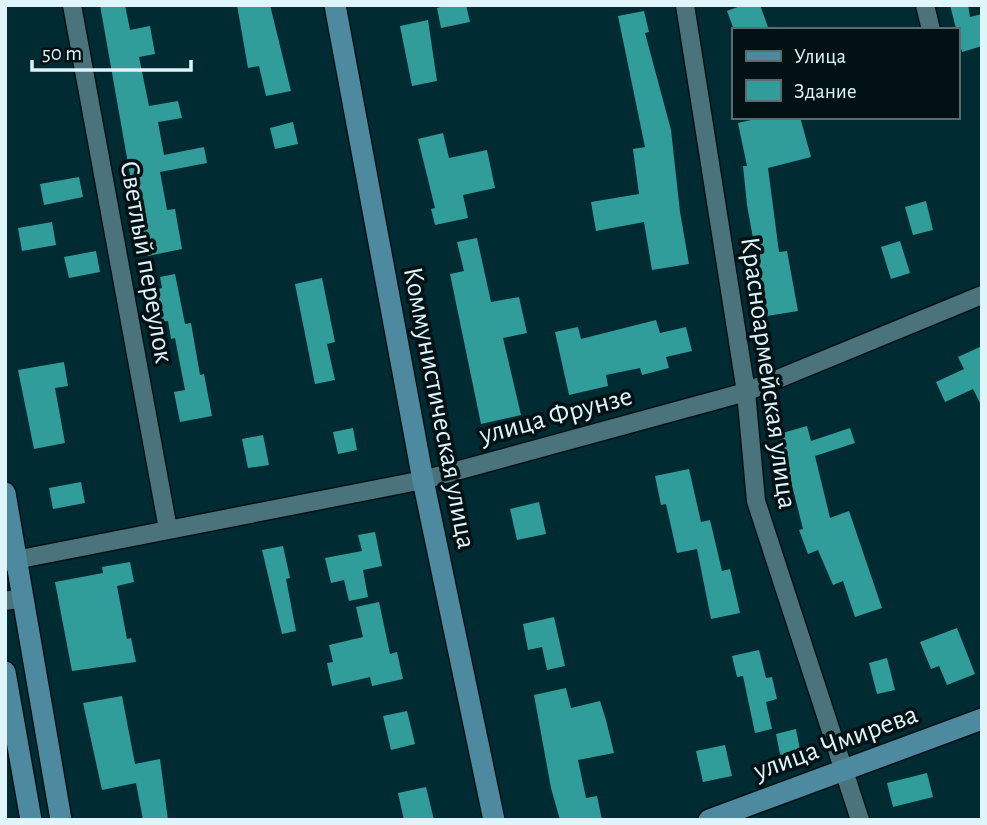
<svg xmlns="http://www.w3.org/2000/svg" width="987" height="825" font-family="'Alegreya Sans',sans-serif">
  <style>
    .building { fill: #319d9a }
    .lines { fill: none; stroke-linecap: round; stroke-linejoin: round }
    .street-casing { stroke: #001115; stroke-width: 21 }
    .secondary-casing { stroke: #001115; stroke-width: 24 }
    .street { stroke: #4b737c; stroke-width: 18 }
    .secondary { stroke: #4d899f; stroke-width: 21 }
    .labels { text-anchor: middle; dominant-baseline: central; stroke-width: 7; stroke-linejoin: round; paint-order: stroke }
    .street-label { font-size: 28px; fill: #e0f5fa; stroke: #021114 }
  </style>
  <rect width="100%" height="100%" fill="#002b32"/>
  <g class="building">
    <path d="M100,5H125L130,30L150,26L155,54L139,57L149,106L178,101L182,118L158,122L164,155L204,147L207,163L160,172L167,210L175,209L182,249L148,256L138,203H135Z"/>
    <path d="M237,5H270L291,91L266,96L259,66L248,68Z"/>
    <path d="M448,5H466L470,22L441,28L437,8Z"/>
    <path d="M743,5H760L769,30H734L727,11Z"/>
    <path d="M950,5H968L970,17L982,14V46L962,52Z"/>
    <path d="M644,11L649,32L645,33L671,130L680,212L689,264L652,270L644,222L596,231L591,202L639,194L633,149L645,147L618,16Z"/>
    <path d="M428,20L437,81L412,86L400,26Z"/>
    <path d="M764,117H800L811,157L768,168L779,252L787,251L798,311L767,316L747,205L743,166H747L738,123Z"/>
    <path d="M293,122L298,144L275,149L270,128Z"/>
    <path d="M443,133L449,158L487,150L495,188L463,195L468,218L435,225L431,209L435,208L418,139Z"/>
    <path d="M79,177L83,197L44,205L40,184Z"/>
    <path d="M926,201L933,230L913,235L905,207Z"/>
    <path d="M52,222L56,245L22,251L18,228Z"/>
    <path d="M477,238L491,302L519,297L527,333L503,338L521,415L481,424L450,274L464,271L457,242Z"/>
    <path d="M900,241L910,273L891,279L881,247Z"/>
    <path d="M96,251L100,272L69,278L64,257Z"/>
    <path d="M175,274L185,324L191,323L200,375L204,374L212,416L180,422L174,392L185,390L175,338L171,339L168,321L154,323L148,291L162,288L160,277Z"/>
    <path d="M322,278L335,342L327,344L335,380L315,384L295,284Z"/>
    <path d="M656,320L660,333L686,327L692,351L666,357L669,368L642,375L640,368L606,375L608,386L569,395L555,332L578,327L581,339Z"/>
    <path d="M982,346V407L973,389L945,402L936,382L964,369L958,357Z"/>
    <path d="M64,362L68,386L55,388L65,443L34,449L18,370Z"/>
    <path d="M807,426L811,441L850,428L855,443L815,456L830,518L849,511L882,608L855,617L843,581L833,585L818,550L808,554L799,530L803,529L779,434Z"/>
    <path d="M353,428L357,450L338,454L333,432Z"/>
    <path d="M263,435L269,465L248,468L242,439Z"/>
    <path d="M689,469L701,522L710,520L722,571L730,569L740,613L711,619L697,549L677,553L666,504L661,505L655,476Z"/>
    <path d="M81,482L85,503L53,509L49,488Z"/>
    <path d="M539,502L546,534L517,540L510,509Z"/>
    <path d="M375,532L382,566L363,570L368,597L349,601L344,580L331,583L325,558L362,551L358,535Z"/>
    <path d="M283,546L290,578L286,579L296,631L282,634L262,550Z"/>
    <path d="M130,562L134,582L117,586L127,639L131,638L136,662L72,671L55,582L103,573L102,567Z"/>
    <path d="M379,602L390,654L397,652L403,679L372,686L370,677L332,686L327,663L333,662L329,645L363,637L356,607Z"/>
    <path d="M554,617L565,666L547,670L542,647L528,650L523,624Z"/>
    <path d="M957,628L975,674L947,685L939,666L931,669L920,642Z"/>
    <path d="M759,650L766,678L772,677L777,699L766,702L772,729L755,733L743,676L737,677L732,656Z"/>
    <path d="M887,658L895,690L877,694L869,663Z"/>
    <path d="M566,688L571,708L600,701L606,720L614,753L578,760L586,798L597,796L602,820H560L551,788L534,695Z"/>
    <path d="M122,696L135,764L160,759L168,820H143L136,783L102,790L83,703Z"/>
    <path d="M407,711L415,744L391,750L383,716Z"/>
    <path d="M796,729L801,755L781,759L776,734Z"/>
    <path d="M725,745L732,776L703,782L696,751Z"/>
    <path d="M927,773L933,797L893,807L887,783Z"/>
    <path d="M426,787L434,820H404L398,793Z"/>
  </g>
  <g class="lines">
    <defs>
      <g id="street">
        <path d="M72,5L168,529"/>
        <path d="M685,5L746,392L756,501L860,820"/>
        <path d="M925,5L931,30"/>
        <path d="M5,562L423,480L746,392L982,295"/>
        <path d="M5,601L23,598"/>
      </g>
      <g id="secondary">
        <path d="M335,5L423,480L494,820"/>
        <path d="M5,493L61,820"/>
        <path d="M5,672L31,820"/>
        <path d="M709,820L982,719"/>
      </g>
    </defs>
    <use href="#street" class="street-casing"/>
    <use href="#secondary" class="secondary-casing"/>
    <use href="#street" class="street"/>
    <use href="#secondary" class="secondary"/>
  </g>
  <g class="labels">
    <g class="street-label">
      <text transform="translate(146 262) rotate(80)">Светлый переулок</text>
      <text transform="translate(768 373) rotate(82)">Красноармейская улица</text>
      <text transform="translate(439 408) rotate(79)">Коммунистическая улица</text>
      <text transform="translate(556 416) rotate(-15)">улица Фрунзе</text>
      <text transform="translate(836 743) rotate(-20)">улица Чмирева</text>
    </g>
  </g>
  <rect width="987" height="825" fill="none" stroke="#e0f5fa" stroke-width="14"/>
  <rect x="732" y="28" width="228" height="91" fill="#021114" stroke="#5b6c70" stroke-width="2"/>
  <rect x="746" y="51" width="35" height="10" fill="#4d899f" stroke="#5b6c70" stroke-width="2"/>
  <text x="794" y="63" font-size="21" fill="#e0f5fa">Улица</text>
  <rect x="746" y="80" width="35" height="21" fill="#319d9a" stroke="#5b6c70" stroke-width="2"/>
  <text x="794" y="98" font-size="21" fill="#e0f5fa">Здание</text>
  <path d="M32 60v10h159v-10" fill="none" stroke="#e0f5fa" stroke-width="3.5"/>
  <text x="42" y="60" font-size="21" fill="#e0f5fa" stroke="#021114" stroke-width="5" paint-order="stroke">50 m</text>
</svg>
